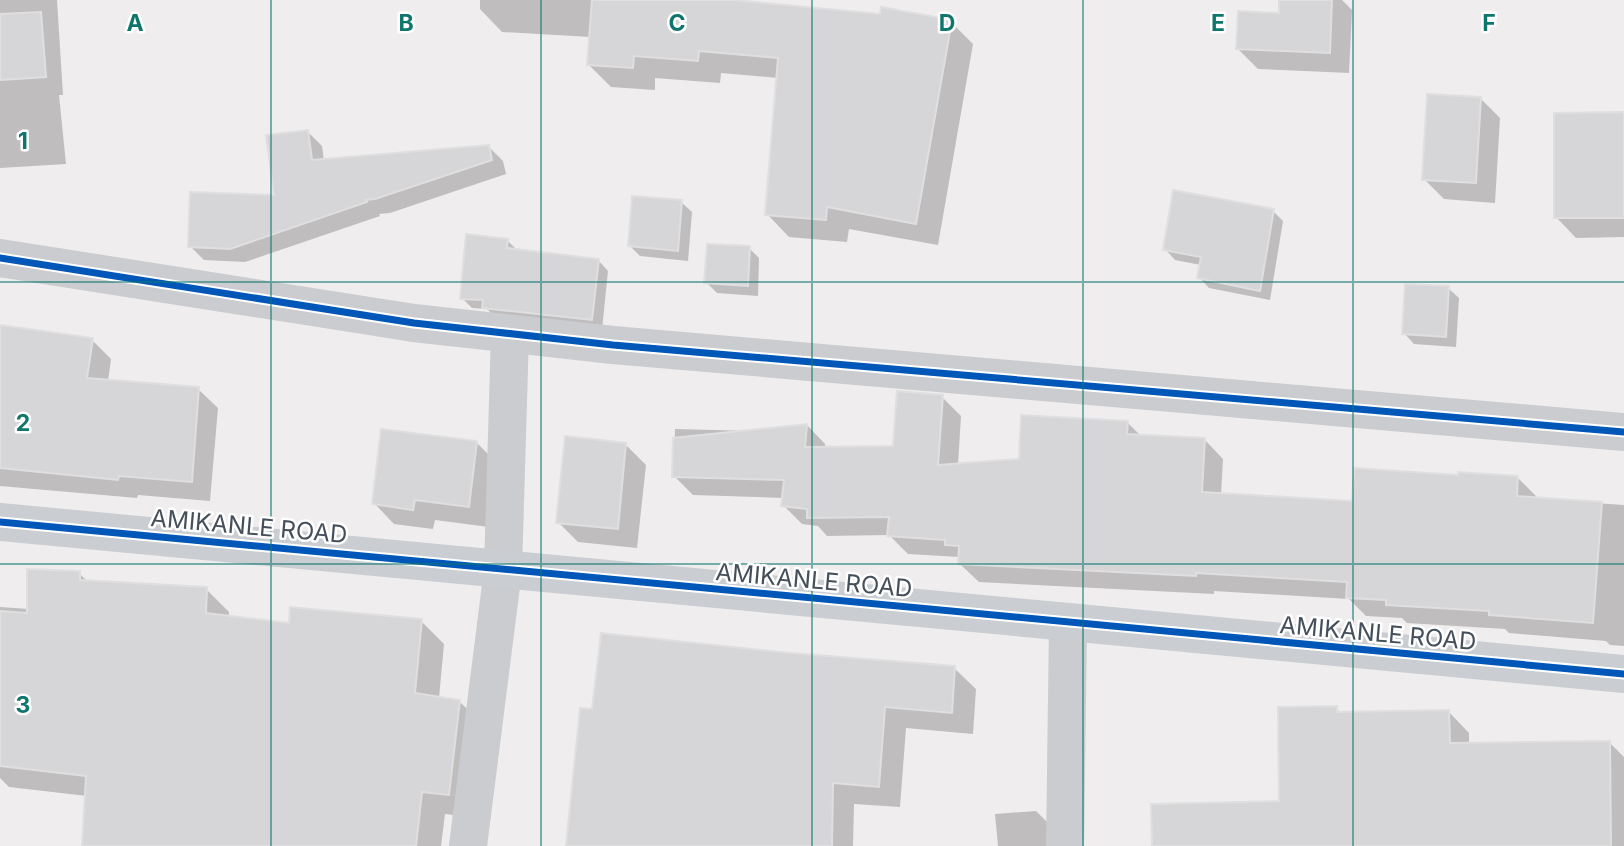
<svg xmlns="http://www.w3.org/2000/svg" width="1624" height="846" font-family="Inter,sans-serif">
  <style>
    .shadow { fill: #0003 }
    .building { fill: #d6d5d7; stroke: #e0dfe0; stroke-width: 2 }
    .lines { fill: none; stroke-linecap: round; stroke-linejoin: round }
    .street { stroke: #cacccf; stroke-width: 38 }
    .secondary { stroke: #cacdd1; stroke-width: 38 }
    .cycleway-casing { stroke: #fff; stroke-width: 11 }
    .cycleway { stroke: #0057b8; stroke-width: 7 }
    .grid { fill: none; stroke: #0f766e; stroke-width: 2; stroke-opacity: 0.55 }
    .labels { text-anchor: middle; dominant-baseline: central; stroke-width: 5; stroke-linejoin: round; paint-order: stroke }
    .street-label { font-size: 24px; fill: #444f5b; stroke: #fff }
    .grid-label { font-size: 23px; text-anchor: middle; font-weight: bold; fill: #0f766e; stroke: #fff; stroke-width: 5; stroke-linejoin: round; paint-order: stroke }
  </style>
  <rect width="100%" height="100%" fill="#efeded"/>
  <g class="shadow">
    <path d="M0,0H57L63,95H59L66,164L0,168Z"/>
    <path d="M480,0H716L951,22L973,44L938,245L849,229L847,242L789,237L767,214L778,78L721,73L720,83L655,78V90L611,87L589,65L591,37L502,32L480,9Z"/>
    <path d="M1281,0H1342L1352,10L1349,73L1258,69L1238,49L1281,15Z"/>
    <path d="M1480,98L1500,118L1495,203L1444,199L1424,179Z"/>
    <path d="M1624,114V237L1576,238L1556,217Z"/>
    <path d="M308,132L322,146L324,161L489,147L503,161L506,174L390,213L379,214L380,216L245,262L204,260L190,246L276,197Z"/>
    <path d="M681,202L692,212L688,261L640,256L630,246Z"/>
    <path d="M1273,211L1283,221L1270,300L1209,288L1199,277L1201,265L1175,260L1165,249Z"/>
    <path d="M507,240L518,251L598,260L608,271L602,330L495,317L487,309L472,308L462,298Z"/>
    <path d="M749,248L759,258L758,296L717,293L706,282Z"/>
    <path d="M1448,288L1459,298L1456,347L1414,344L1404,333Z"/>
    <path d="M0,327L92,340L111,359L108,381L198,389L218,408L210,501L138,495L137,498L0,486Z"/>
    <path d="M942,397L961,416L958,465L1020,461L1128,423L1141,436L1205,440L1223,459L1221,495L1353,503L1460,477H1517L1536,496V499L1624,505V646L1610,645L1606,641L1509,633L1505,629L1407,623L1402,618L1366,616L1349,599L1214,591V594L979,582L960,564V557L908,554L889,535L827,536L818,526L802,524L783,505L784,498L693,495L674,476L675,429L752,431L807,425L825,444V449L895,448Z"/>
    <path d="M477,443L497,463L489,527L435,520L433,529L394,524L374,503Z"/>
    <path d="M626,445L646,465L637,548L578,542L558,522Z"/>
    <path d="M79,573L89,583L206,589L229,612V617L290,625L421,621L444,644L439,698L459,701L482,724L471,817L445,814L441,846H84L87,796L9,787L0,778V607L29,609Z"/>
    <path d="M791,655L954,668L976,689L973,734L906,728L900,807L854,804L853,846H568L594,711Z"/>
    <path d="M1336,708L1341,713L1448,711L1469,733V745L1609,742L1624,757V846H1153L1281,803Z"/>
    <path d="M1036,811L1057,832L1058,846H998L995,814Z"/>
  </g>
  <g class="building">
    <path d="M592,0H734L880,14L881,7L952,20L916,224L827,207L826,220L765,215L778,58L699,51L698,61L634,56L633,68L587,65Z"/>
    <path d="M1279,0H1332L1330,53L1236,49L1238,11L1279,13Z"/>
    <path d="M41,12L46,77L0,80V14Z"/>
    <path d="M1427,94L1481,97L1476,183L1422,180Z"/>
    <path d="M1624,112V218H1554V113Z"/>
    <path d="M308,130L312,160L489,145L492,160L375,199L366,200L367,202L230,249L188,247L190,192L274,195L266,135Z"/>
    <path d="M1173,190L1274,209L1260,291L1197,278L1201,257L1163,250Z"/>
    <path d="M632,196L682,200L678,251L628,246Z"/>
    <path d="M466,234L508,239L507,248L599,259L592,320L482,308L483,300L460,299Z"/>
    <path d="M707,244L750,246L748,286L704,283Z"/>
    <path d="M1405,284L1449,286L1446,337L1402,334Z"/>
    <path d="M0,325L93,338L87,378L199,387L192,482L119,476L118,480L0,468Z"/>
    <path d="M897,391L943,395L938,465L1019,459L1021,415L1128,421L1127,434L1205,438L1202,492L1352,501L1354,468L1458,475V472L1518,476L1517,496L1602,502L1593,623L1489,615V611L1386,605V600L1346,598L1347,582L1196,573V576L958,564L959,546L945,545V540L887,536L889,517L807,518V509L781,506L784,480L672,477L673,438L807,424L805,447L893,446Z"/>
    <path d="M381,429L477,441L469,507L415,500L413,510L372,504Z"/>
    <path d="M565,436L626,443L618,529L556,523Z"/>
    <path d="M27,569L80,571V580L207,587L206,613L289,623L290,607L422,619L415,693L460,700L449,795L422,792L416,846H82L86,776L0,766V611L27,613Z"/>
    <path d="M601,633L791,653L955,666L952,713L885,707L879,787L833,783L832,846H566L580,708L592,709Z"/>
    <path d="M1337,706V712L1449,710L1450,743L1610,741L1611,846H1152L1151,804L1279,801L1278,707Z"/>
  </g>
  <g class="lines">
    <g class="street">
      <path d="M0,258L414,323L613,345L1624,432"/>
      <path d="M468,846L503,570L510,334"/>
      <path d="M1065,846L1068,624"/>
    </g>
    <path class="secondary" d="M0,522L1624,674"/>
    <defs>
      <g id="cycleway">
        <path d="M0,258L414,323L613,345L1624,432"/>
        <path d="M0,522L1624,674"/>
      </g>
    </defs>
    <use href="#cycleway" class="cycleway-casing"/>
    <use href="#cycleway" class="cycleway"/>
  </g>
  <path class="grid" d="M271,0V846M541,0V846M812,0V846M1083,0V846M1353,0V846M0,282H1624M0,564H1624"/>
  <g class="labels">
    <g class="street-label">
      <text transform="translate(249 526) rotate(5)">AMIKANLE ROAD</text>
      <text transform="translate(814 580) rotate(5)">AMIKANLE ROAD</text>
      <text transform="translate(1378 633) rotate(5)">AMIKANLE ROAD</text>
    </g>
  </g>
  <g class="grid-label">
    <text x="135" y="31">A</text>
    <text x="406" y="31">B</text>
    <text x="677" y="31">C</text>
    <text x="947" y="31">D</text>
    <text x="1218" y="31">E</text>
    <text x="1489" y="31">F</text>
    <text x="23" y="149">1</text>
    <text x="23" y="431">2</text>
    <text x="23" y="713">3</text>
  </g>
</svg>
